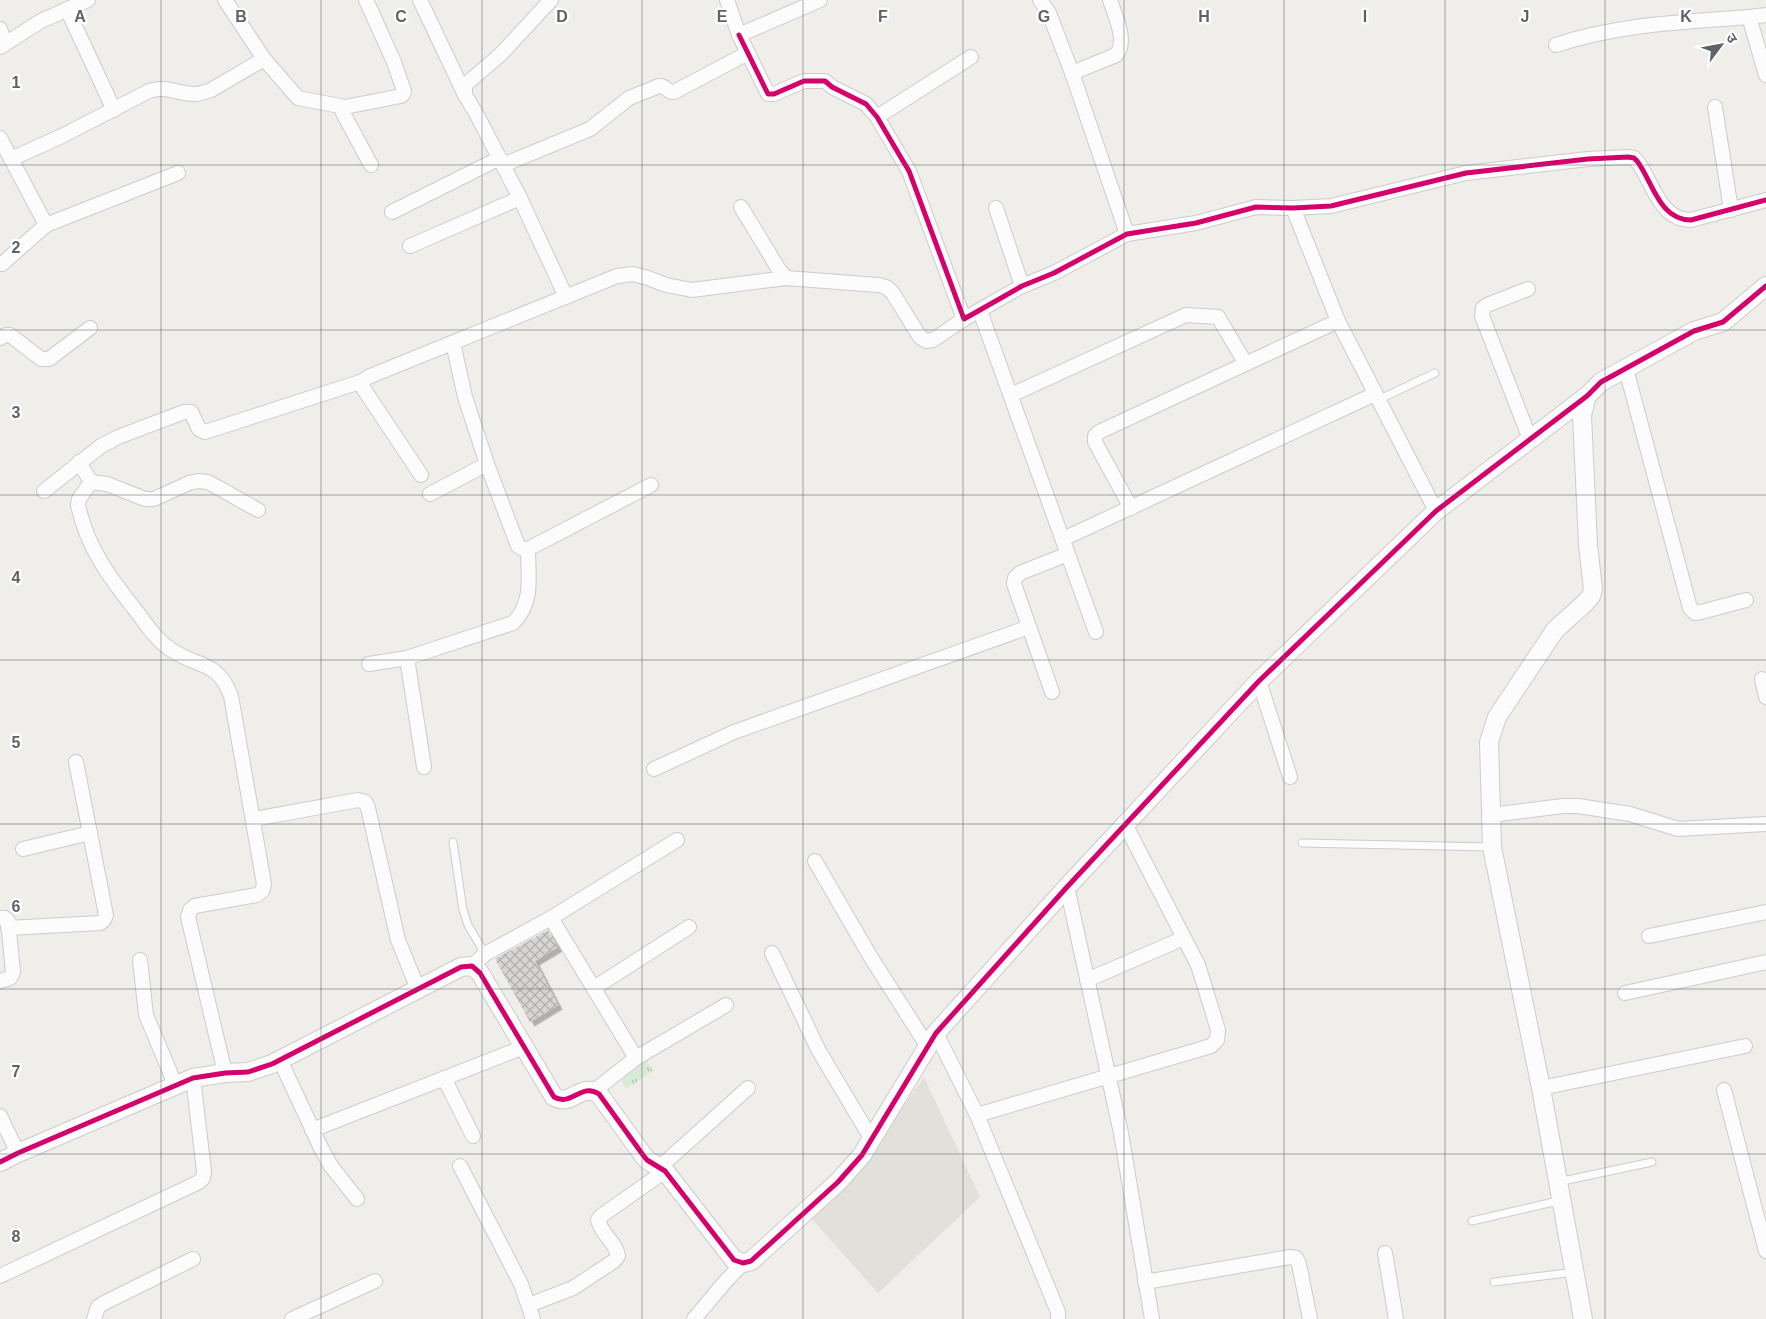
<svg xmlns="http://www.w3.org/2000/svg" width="1766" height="1319" font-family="Arial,'Noto Sans Devanagari',sans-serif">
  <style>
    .education { fill: #e2e0da }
    .park { fill: url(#park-tufts) }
    .building { fill: url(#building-cross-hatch); filter: url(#shadow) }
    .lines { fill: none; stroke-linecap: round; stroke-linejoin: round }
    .service-casing { stroke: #cbcccc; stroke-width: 9 }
    .minor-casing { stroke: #cbcccc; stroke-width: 16 }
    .tertiary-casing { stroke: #cbcccc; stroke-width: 20 }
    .service { stroke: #fdfcfc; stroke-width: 7 }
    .minor { stroke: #fdfcfc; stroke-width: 14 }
    .tertiary { stroke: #fdfcfc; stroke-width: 18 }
    .cycleway-casing { stroke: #fff; stroke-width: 8 }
    .cycleway { stroke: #d6006c; stroke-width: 5 }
    .grid { fill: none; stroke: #5f6368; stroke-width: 1; stroke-opacity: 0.55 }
    .grid-label { font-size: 16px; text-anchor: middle; font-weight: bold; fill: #5f6368; stroke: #fff; stroke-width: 4.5; stroke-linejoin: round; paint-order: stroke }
  </style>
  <defs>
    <pattern id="park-tufts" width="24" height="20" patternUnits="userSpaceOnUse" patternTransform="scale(1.25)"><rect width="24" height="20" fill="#d8ebd6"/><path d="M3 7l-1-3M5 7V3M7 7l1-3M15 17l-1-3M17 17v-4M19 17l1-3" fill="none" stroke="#b2c2b1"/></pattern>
    <pattern id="building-cross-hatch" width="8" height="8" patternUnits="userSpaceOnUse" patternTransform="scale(1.25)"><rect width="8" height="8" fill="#d6d5d3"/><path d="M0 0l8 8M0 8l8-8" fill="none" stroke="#b1b0af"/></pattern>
    <filter id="shadow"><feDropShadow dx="4.5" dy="4.5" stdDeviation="0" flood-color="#0004"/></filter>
  </defs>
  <rect width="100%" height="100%" fill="#efeeea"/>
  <path class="education" d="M924,1077L980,1197L878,1293L812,1219L888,1128Z"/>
  <path class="park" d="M646,1060L653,1071L626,1089L620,1078Z"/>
  <path class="building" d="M548,930L558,947L535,961L558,1005L530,1022L495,959Z"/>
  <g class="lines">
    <defs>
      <g id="service">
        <path d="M1378,400L1435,373"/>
        <path d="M453,842L463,910L468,925L485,954"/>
        <path d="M1302,843L1491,847"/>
        <path d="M1558,1182L1652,1162"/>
        <path d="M1472,1221L1562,1200"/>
        <path d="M1494,1282L1575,1272"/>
      </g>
      <g id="minor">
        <path d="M225,0L264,59"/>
        <path d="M366,0L394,62L404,91L403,94L401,96L345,107L343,109V113L371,165"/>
        <path d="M420,0L465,95"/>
        <path d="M551,0L501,54L465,85V95L477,115L520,198L566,297"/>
        <path d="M727,0L739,35L820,0"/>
        <path d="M1040,0L1049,13L1072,73L1127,234"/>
        <path d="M67,9L114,110"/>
        <path d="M1766,15L1749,17L1766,75"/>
        <path d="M0,29L5,44"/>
        <path d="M739,35L768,94H774L804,81H825L832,87L866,104L877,117L900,156L909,171L964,319L1022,286L1054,273L1127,234L1196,223L1256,207L1293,208L1331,206L1466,173L1588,159L1628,157L1634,158L1637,161C1653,182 1659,220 1691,220L1766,200"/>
        <path d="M1556,45C1618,24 1685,22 1749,17"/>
        <path d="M0,47L41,21L88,0"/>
        <path d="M1072,73L1116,55C1128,41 1115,16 1110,0"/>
        <path d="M1715,107L1731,210"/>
        <path d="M877,117L971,57"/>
        <path d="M0,138L46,225"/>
        <path d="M11,159L62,136L149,91C165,85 178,94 194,94C200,94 205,92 211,90L264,59L298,98L345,107"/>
        <path d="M503,165L590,129L629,98L659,86C666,85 667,93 674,92L748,53"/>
        <path d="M741,207L778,268L786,278"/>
        <path d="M996,208L1022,286"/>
        <path d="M1293,208L1338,321L1436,511"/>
        <path d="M392,212L500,158"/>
        <path d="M410,246L520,198"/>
        <path d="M2,264L46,225L178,173"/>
        <path d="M1528,289L1487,305L1483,308L1482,316L1530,439"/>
        <path d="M980,311L1096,632"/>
        <path d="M0,338L6,335H10L41,359H49L90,328"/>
        <path d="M453,343L465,397L487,464L518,546L523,549H528L651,485"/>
        <path d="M1626,369L1690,608L1695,613L1701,612L1746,600"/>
        <path d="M1011,395L1186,315L1218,317L1246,364"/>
        <path d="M79,462L91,482L79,499L78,505C87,548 110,578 137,612C147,625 156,640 170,649C197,668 217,659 231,696L264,884L262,891L257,895L195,906L190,910L188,917L225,1073"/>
        <path d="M421,475L363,388V381L368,377L617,276L633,274L648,278L666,285L692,290L786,278L878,285L886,287L892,292L920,337L926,341L933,340L964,319"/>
        <path d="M91,482L107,484L145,499H154L189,483L198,481L208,482L258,510"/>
        <path d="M44,491L101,446L118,437L184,412H191L199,429L205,432L363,381"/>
        <path d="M430,494L487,464"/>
        <path d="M1131,508L1095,442V436L1099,432L1338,321"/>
        <path d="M1063,539L1375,394"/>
        <path d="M407,658L424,767"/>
        <path d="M369,664L407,658L513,623C534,602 528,576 528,549"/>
        <path d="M1762,679L1766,697"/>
        <path d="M1259,681L1290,777"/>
        <path d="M1052,692L1014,584L1015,578L1020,573L1068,554"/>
        <path d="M654,769L734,732L1029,627"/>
        <path d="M1491,815L1563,806H1578L1630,814L1678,829L1766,824"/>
        <path d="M254,819L358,800L365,802L368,808L398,940L418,989"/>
        <path d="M23,849L90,833"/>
        <path d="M815,861L870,956L928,1047"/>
        <path d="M1067,887L1121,1133L1152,1319"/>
        <path d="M0,918H5L8,921L13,972L10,978L0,981"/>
        <path d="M551,918L636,1058"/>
        <path d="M8,928L100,923L104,920L106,915L76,762"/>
        <path d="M1649,936L1766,912"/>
        <path d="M772,953L819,1051L871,1138"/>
        <path d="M140,960L146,1015L175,1084"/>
        <path d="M472,966L485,954L551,918L677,840"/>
        <path d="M1087,980L1184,938"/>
        <path d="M594,988L689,927"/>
        <path d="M1625,993L1766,962"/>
        <path d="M936,1033L977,1115L1058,1312V1319"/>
        <path d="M280,1060L321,1148L331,1166L357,1199"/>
        <path d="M444,1078L473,1136"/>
        <path d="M1541,1088L1745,1046"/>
        <path d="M1724,1090L1766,1251"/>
        <path d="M594,1091L636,1058L726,1005"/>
        <path d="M977,1115L1211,1046L1217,1040L1218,1030L1198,965L1125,824"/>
        <path d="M0,1116L18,1153"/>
        <path d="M312,1130L524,1047"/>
        <path d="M460,1166L521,1284L533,1319"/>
        <path d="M660,1167L748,1088"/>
        <path d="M1385,1253L1396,1319"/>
        <path d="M0,1276L199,1182L203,1178L204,1171L193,1078"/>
        <path d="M1145,1282L1290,1257L1296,1258L1299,1264L1310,1319"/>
        <path d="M529,1305L573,1288L614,1261L618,1256C616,1242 601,1234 598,1220L601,1216L665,1171"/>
        <path d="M94,1319L98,1307L104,1303L193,1259"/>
        <path d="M292,1319L375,1281"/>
        <path d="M694,1319L725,1282L743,1263"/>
      </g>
      <g id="tertiary">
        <path d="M0,1162L18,1153L193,1078L225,1073L248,1072L272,1064L461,967L472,966L480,973L554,1097C572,1107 581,1082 599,1094L643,1155L647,1160L665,1171L734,1260L743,1263L751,1261L838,1182L862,1155L936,1033L1067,887L1259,681L1436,511L1587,396L1601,382L1694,331L1723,322L1766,286"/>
        <path d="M1583,1319L1541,1088L1492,847L1489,742L1497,717L1555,630L1585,603L1591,596L1593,589L1588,545L1582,415L1587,396"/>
      </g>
    </defs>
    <use href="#service" class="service-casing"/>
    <use href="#minor" class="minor-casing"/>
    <use href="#tertiary" class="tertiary-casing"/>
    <use href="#service" class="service"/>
    <use href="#minor" class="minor"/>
    <use href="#tertiary" class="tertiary"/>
    <defs>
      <g id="cycleway">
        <path d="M739,35L768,94H774L804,81H825L832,87L866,104L877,117L900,156L909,171L964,319L1022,286L1054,273L1127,234L1196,223L1256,207L1293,208L1331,206L1466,173L1588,159L1628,157L1634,158L1637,161C1653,182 1659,220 1691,220L1766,200"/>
        <path d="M0,1162L18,1153L193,1078L225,1073L248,1072L272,1064L461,967L472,966L480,973L554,1097C572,1107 581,1082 599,1094L643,1155L647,1160L665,1171L734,1260L743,1263L751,1261L838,1182L862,1155L936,1033L1067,887L1259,681L1436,511L1587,396L1601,382L1694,331L1723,322L1766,286"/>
      </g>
    </defs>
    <use href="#cycleway" class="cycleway-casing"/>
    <use href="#cycleway" class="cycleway"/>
  </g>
  <path class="grid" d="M161,0V1319M321,0V1319M482,0V1319M642,0V1319M803,0V1319M963,0V1319M1124,0V1319M1284,0V1319M1445,0V1319M1605,0V1319M0,165H1766M0,330H1766M0,495H1766M0,660H1766M0,824H1766M0,989H1766M0,1154H1766"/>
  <g class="grid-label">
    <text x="80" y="22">A</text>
    <text x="241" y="22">B</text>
    <text x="401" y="22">C</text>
    <text x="562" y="22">D</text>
    <text x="722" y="22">E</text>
    <text x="883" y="22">F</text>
    <text x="1044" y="22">G</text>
    <text x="1204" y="22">H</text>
    <text x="1365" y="22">I</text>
    <text x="1525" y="22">J</text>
    <text x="1686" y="22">K</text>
    <text x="16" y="88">1</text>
    <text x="16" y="253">2</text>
    <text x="16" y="418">3</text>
    <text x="16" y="583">4</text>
    <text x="16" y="748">5</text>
    <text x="16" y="912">6</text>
    <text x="16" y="1077">7</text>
    <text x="16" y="1242">8</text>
  </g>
  <g transform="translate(1721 45) rotate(58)" stroke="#ffffff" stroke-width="4" paint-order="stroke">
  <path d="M0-4L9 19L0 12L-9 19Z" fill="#5f6368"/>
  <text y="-8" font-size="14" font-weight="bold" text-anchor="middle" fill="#5f6368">उ</text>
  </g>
</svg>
